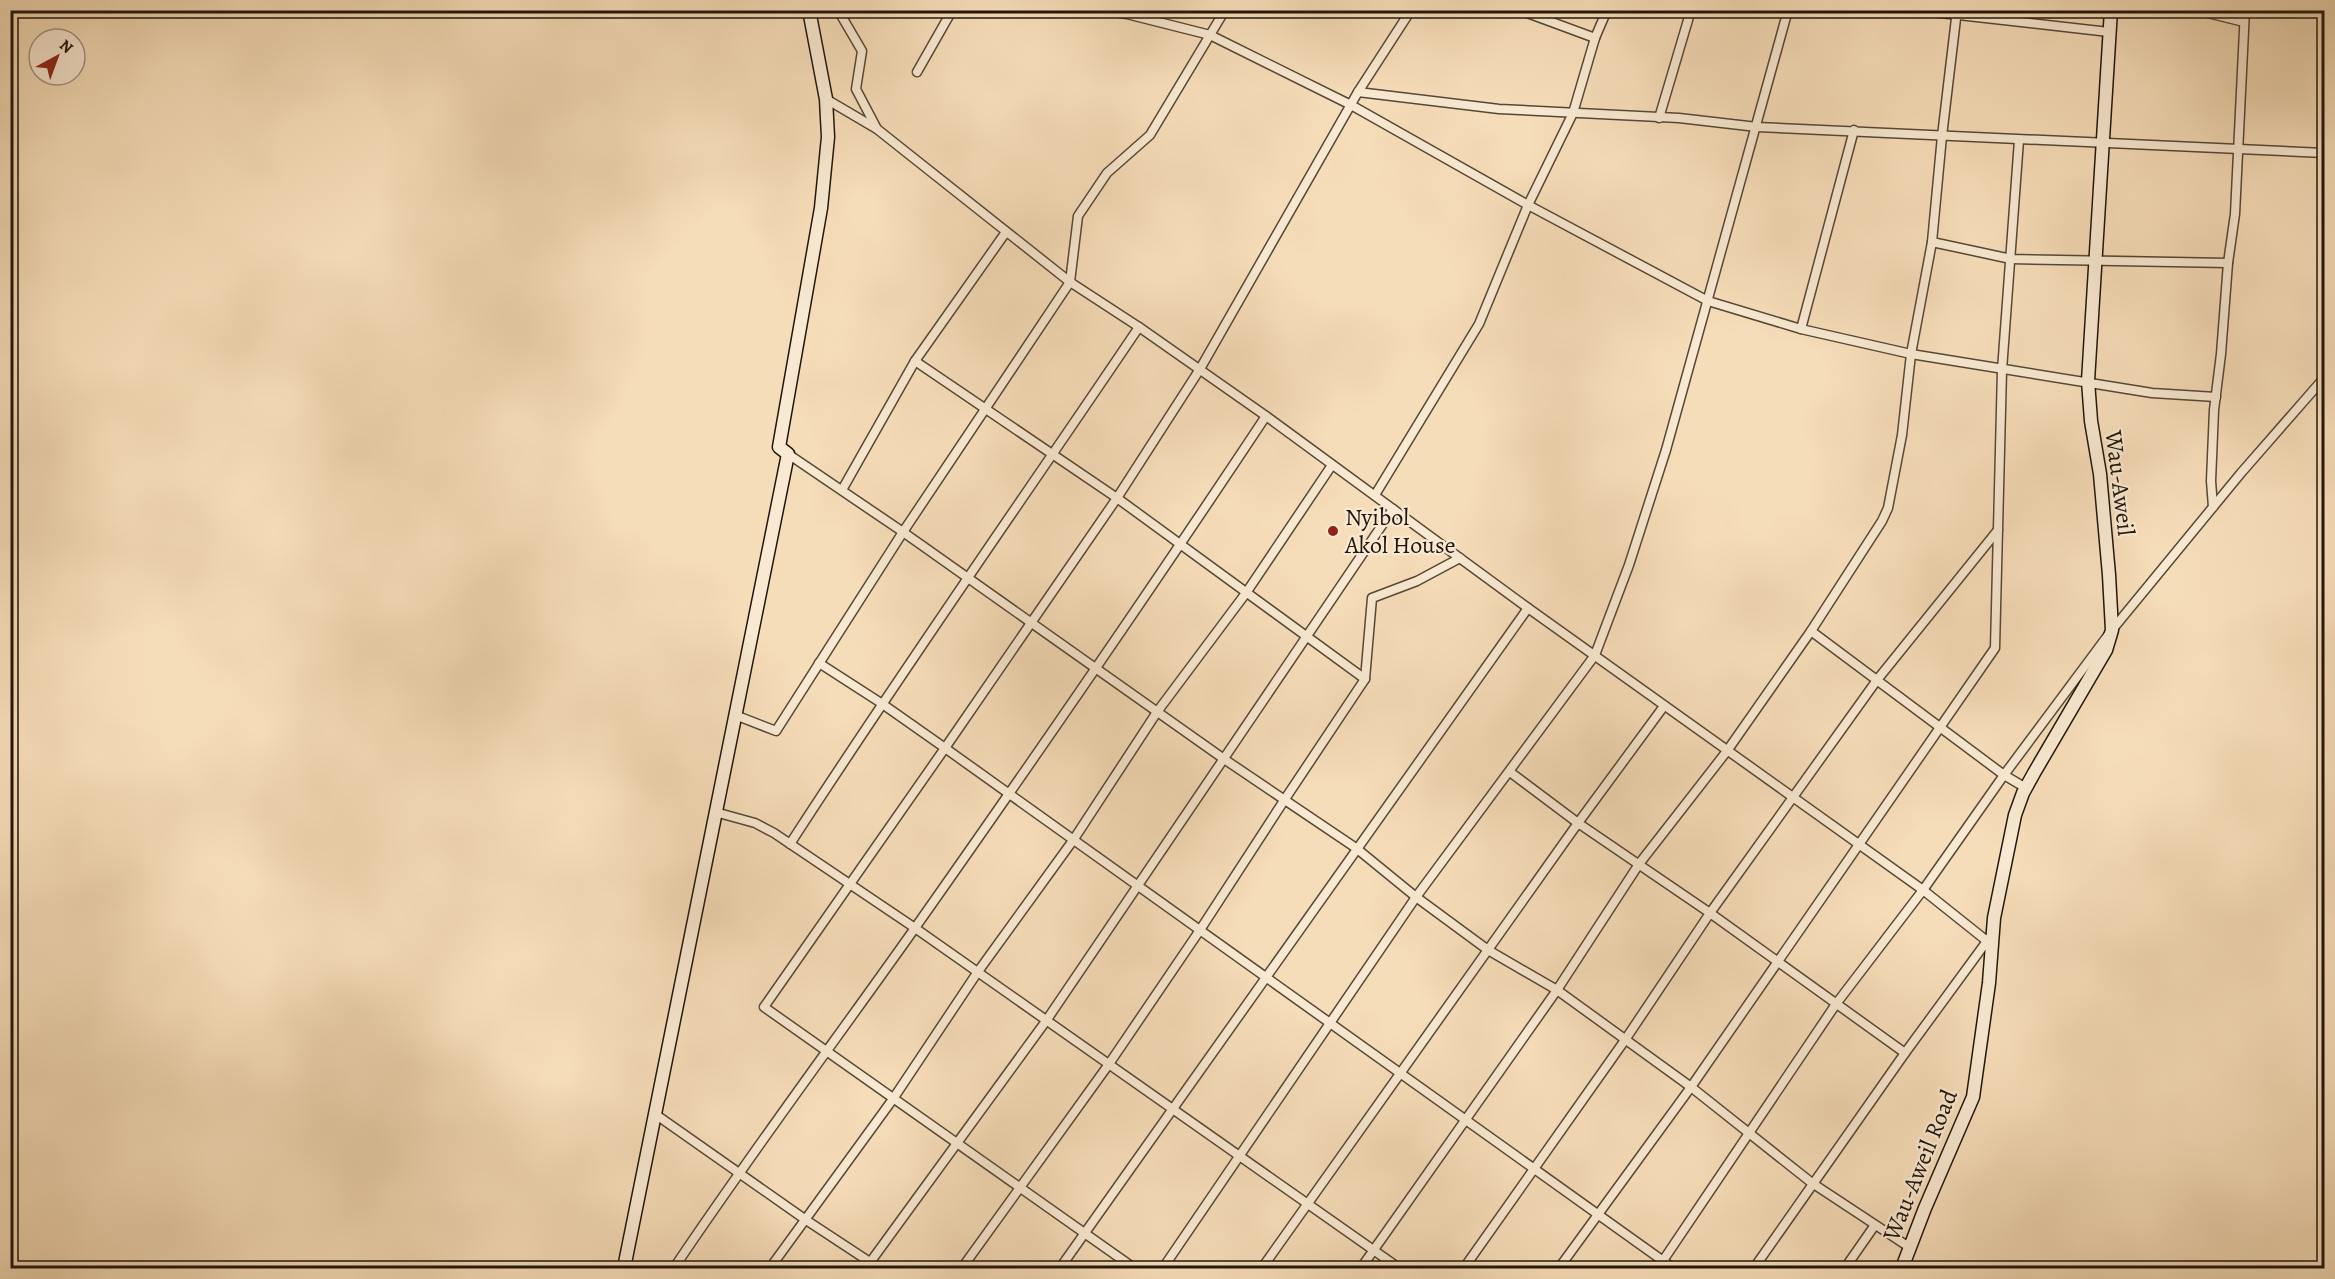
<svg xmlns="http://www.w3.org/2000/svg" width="2335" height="1279" font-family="Alegreya,serif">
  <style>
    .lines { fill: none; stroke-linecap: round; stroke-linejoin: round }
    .street-casing { stroke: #564837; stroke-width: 11 }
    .secondary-casing { stroke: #20160c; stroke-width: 15 }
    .street { stroke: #f9e9d2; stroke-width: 8 }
    .secondary { stroke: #f9e9d2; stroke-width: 12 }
    .poi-dot { fill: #8f2418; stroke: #f9e9d2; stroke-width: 2 }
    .labels { text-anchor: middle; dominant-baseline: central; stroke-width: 4.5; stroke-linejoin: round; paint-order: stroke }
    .street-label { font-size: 24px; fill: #20160c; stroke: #f9e9d2 }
    .poi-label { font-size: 24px; fill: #20160c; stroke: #f9e9d2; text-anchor: start }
  </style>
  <rect width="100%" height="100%" fill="#f6ddb9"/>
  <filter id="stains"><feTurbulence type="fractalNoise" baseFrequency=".00333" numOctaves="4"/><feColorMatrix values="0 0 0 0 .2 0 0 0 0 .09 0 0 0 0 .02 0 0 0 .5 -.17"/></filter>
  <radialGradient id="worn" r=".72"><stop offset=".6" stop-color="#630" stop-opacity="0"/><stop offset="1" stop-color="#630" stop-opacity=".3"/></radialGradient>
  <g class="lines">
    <defs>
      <g id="street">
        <path d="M838,10L862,51L856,89L877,129"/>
        <path d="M1100,10L1127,14L1210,35L1351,105L1528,205L1708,301L1801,329L1911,354L2152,393L2216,397"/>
        <path d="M1519,10L1595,38"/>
        <path d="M1914,10L2109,32"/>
        <path d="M2196,10L2244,22"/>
        <path d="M917,72L950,14L958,10"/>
        <path d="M1358,92L1499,109L1679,118L1757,127L2324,153"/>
        <path d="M826,99L877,129L1070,282L1139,327L1266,416L1528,608L1923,890L1987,941"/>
        <path d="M1659,118L1691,10"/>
        <path d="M1932,242L2011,259L2228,263"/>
        <path d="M1801,329L1854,130"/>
        <path d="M915,361L1117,498L1365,679"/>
        <path d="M788,454L903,532L1224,759L1356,848L1416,897L1488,950L1557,990L1691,1087L1812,1183L1909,1247"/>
        <path d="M842,490L915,361L1006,232"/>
        <path d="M1375,495L1479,324L1528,205L1573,113L1595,38L1607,10"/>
        <path d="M2213,507L2211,481L2214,410L2221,354L2228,263L2235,214L2245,10"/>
        <path d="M1811,631L2004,775L2026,788"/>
        <path d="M819,663L881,703L945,748L1673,1268"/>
        <path d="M735,715L776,731L903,532L1070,282L1078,216L1107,173L1150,135L1225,10"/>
        <path d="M1510,772L1578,823L1710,913L1905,1053"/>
        <path d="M715,812L755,823L774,833L915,928L1399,1268"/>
        <path d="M790,844C903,669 1023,499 1139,327"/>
        <path d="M655,1114L806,1220L879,1268"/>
        <path d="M674,1268C751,1153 835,1041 915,928C1034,759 1152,588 1266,416"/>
        <path d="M770,1268L893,1099L977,973L1074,839L1157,712L1246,593L1332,465"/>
        <path d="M866,1268L1046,1021L1393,509"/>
        <path d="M962,1268L1109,1064L1200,930L1285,799L1365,679L1372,598L1417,581L1460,558"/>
        <path d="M1060,1268L1528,608"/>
        <path d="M1134,1268L764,1007L945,748L1117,498L1200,369L1358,92L1411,10"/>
        <path d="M1163,1268L1416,897L1595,655L1629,565L1666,450L1788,10"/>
        <path d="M1262,1268L1578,823L1664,706"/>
        <path d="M1361,1268L1557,990L1639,864L1727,751L1811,631L1882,521L1888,508L1902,435L1911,354L1932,242L1942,136L1957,10"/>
        <path d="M1464,1268L1625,1040L1710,913L1877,680L1998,530"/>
        <path d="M1559,1268L1691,1087L1995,648L2002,370L2019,140"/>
        <path d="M1658,1268L1836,1004L1923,890L2004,775L2112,630L2241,473L2324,378"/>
        <path d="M1754,1268L1905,1053L1990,937"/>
        <path d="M1845,1268L1875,1225"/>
      </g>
      <g id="secondary">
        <path d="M624,1268L788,454L779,447L821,208L828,137L826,99L809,10"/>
        <path d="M1902,1268L1925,1208L1973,1097L1989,983L1994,918L2015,815L2023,793L2034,773L2106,650L2112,630L2109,575L2100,474L2091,421L2088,381L2111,10"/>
      </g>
    </defs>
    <use href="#street" class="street-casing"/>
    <use href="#secondary" class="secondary-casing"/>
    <use href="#street" class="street"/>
    <use href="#secondary" class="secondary"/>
  </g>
  <circle class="poi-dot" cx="1333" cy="531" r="6"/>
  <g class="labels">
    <g class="street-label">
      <text transform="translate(2120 483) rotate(83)">Wau-Aweil</text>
      <text transform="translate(1920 1165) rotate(-68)">Wau-Aweil Road</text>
    </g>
    <g class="poi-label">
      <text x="1345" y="517">Nyibol<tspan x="1345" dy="28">Akol House</tspan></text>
    </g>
  </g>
  <rect width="2335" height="1279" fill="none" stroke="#f6ddb9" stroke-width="36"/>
  <rect x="12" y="12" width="2311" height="1255" fill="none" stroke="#20160c" stroke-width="3"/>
  <rect x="18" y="18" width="2299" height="1243" fill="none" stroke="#20160c" stroke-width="1.5"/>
  <g transform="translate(57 57) rotate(41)"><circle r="28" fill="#f9e9d2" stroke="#a29583" stroke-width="1.5"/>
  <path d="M0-4.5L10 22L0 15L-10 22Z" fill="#8f2418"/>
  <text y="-9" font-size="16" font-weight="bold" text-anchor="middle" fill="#20160c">N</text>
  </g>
  <rect width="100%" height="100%" filter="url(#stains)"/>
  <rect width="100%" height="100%" fill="url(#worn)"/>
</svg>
